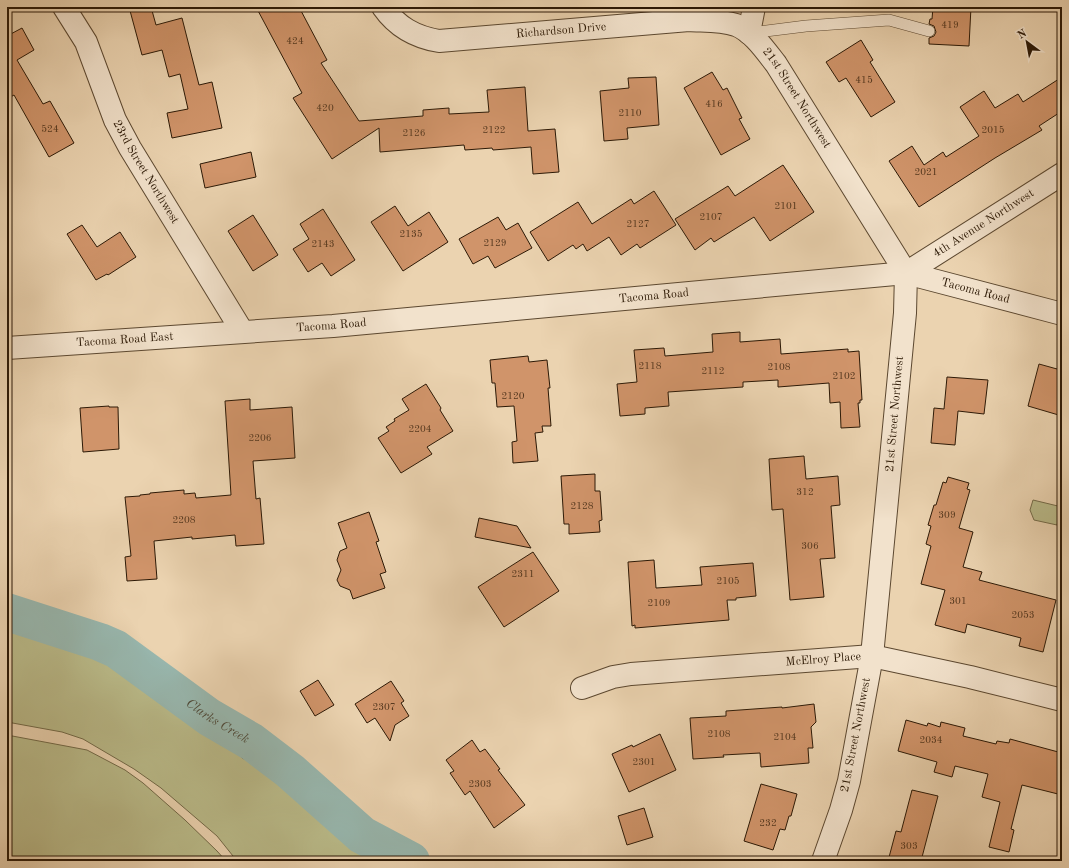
<svg xmlns="http://www.w3.org/2000/svg" width="1069" height="868" font-family="'Old Standard TT',serif">
  <style>
    .green { fill: #babb8a; stroke: #736a48 }
    .lines { fill: none; stroke-linecap: round; stroke-linejoin: round }
    .river { stroke: #98b7ae; stroke-width: 38 }
    .building { fill: #d0946a; stroke: #2c1906 }
    .lane-casing { stroke: #5c4830; stroke-width: 12 }
    .street-casing { stroke: #5c4830; stroke-width: 24 }
    .lane { stroke: #f2e2cc; stroke-width: 11 }
    .street { stroke: #f2e2cc; stroke-width: 22 }
    .labels { text-anchor: middle; dominant-baseline: central; stroke-width: 4; stroke-linejoin: round; paint-order: stroke }
    .number-label { font-size: 10px; fill: #55381f }
    .street-label { font-size: 12px; fill: #2c1906; stroke: #f2e2cc }
    .water-label { font-size: 13px; font-style: italic; fill: #4c4838; stroke: #f2e2cc }
  </style>
  <rect width="100%" height="100%" fill="#ebd3b0"/>
  <filter id="stains"><feTurbulence type="fractalNoise" baseFrequency=".005" numOctaves="4"/><feColorMatrix values="0 0 0 0 .2 0 0 0 0 .09 0 0 0 0 .02 0 0 0 .5 -.17"/></filter>
  <radialGradient id="worn" r=".72"><stop offset=".6" stop-color="#630" stop-opacity="0"/><stop offset="1" stop-color="#630" stop-opacity=".3"/></radialGradient>
  <g class="green">
    <path d="M1033,500L1062,507V522L1058,521L1057,525L1034,520L1030,510Z"/>
    <path d="M31,625L83,642L178,707L220,734L242,758L267,769L313,803L352,840L387,861H237L217,836L161,788L134,769L83,739L62,732L7,722V631Z"/>
    <path d="M7,735L87,750L125,770L143,783L185,820L217,851L226,861H7Z"/>
  </g>
  <g class="lines">
    <path class="river" id="s1" d="M7,612L100,642L116,649L209,717L252,742L290,771L362,835L411,861"/>
  </g>
  <g class="building">
    <path d="M129,7H151L156,25L182,18L199,85L212,82L222,128L172,138L167,113L188,109L180,74L169,77L162,50L142,55Z"/>
    <path d="M256,7H299L327,60L321,63L359,121L423,116V110L449,108V114L489,112L487,90L525,87L528,131L555,129L559,172L533,174L531,147L493,150L492,148L465,150L464,145L380,152L379,128L332,159L293,98L302,93Z"/>
    <path d="M933,7H971L969,46L929,44V38L934,36L936,32L934,26L929,24L930,19H932Z"/>
    <path d="M22,28L34,50L17,60L43,104L50,101L74,143L49,157L14,95L7,99V36Z"/>
    <path d="M861,40L873,60L870,62L895,102L871,117L846,78L839,82L826,62Z"/>
    <path d="M712,72L723,90L727,88L742,118L739,119L750,139L721,155L684,88Z"/>
    <path d="M656,77L659,125L627,128L628,139L604,141L600,91L629,88L628,78Z"/>
    <path d="M1062,77V111L1039,126L1042,130L995,158L919,207L889,161L912,146L924,165L943,152L946,157L979,136L960,107L984,91L995,108L1018,94L1023,102Z"/>
    <path d="M251,152L256,177L205,188L200,164Z"/>
    <path d="M783,165L814,212L770,241L754,217L714,242L711,238L695,250L675,219L728,186L735,196Z"/>
    <path d="M654,191L676,225L640,248L637,244L621,255L609,237L587,251L583,244L576,249L573,245L548,261L530,232L578,202L592,224L631,199L634,204Z"/>
    <path d="M395,206L408,226L429,212L448,242L403,271L371,222Z"/>
    <path d="M323,209L355,260L331,276L322,263L308,272L293,249L309,239L300,224Z"/>
    <path d="M253,215L278,255L253,271L228,231Z"/>
    <path d="M498,217L506,230L518,223L532,248L495,268L488,256L473,264L459,239Z"/>
    <path d="M82,225L97,247L120,232L136,257L108,275L107,274L96,280L67,234Z"/>
    <path d="M740,332V342L780,339L781,354L848,349V352L859,351L862,400H860V403H858L860,427L841,428L840,402L830,403L829,383L778,387V380L743,382V387L668,392L669,406L645,408V414L620,416L617,384L637,382L634,350L664,348L665,356L713,352L712,334Z"/>
    <path d="M528,356L529,362L547,360L550,388H548L551,426H542L543,432L535,433L538,461L513,463L512,442L517,441L514,406L497,407L495,383H492L490,360Z"/>
    <path d="M1039,364L1057,369L1058,366H1062V416L1028,406Z"/>
    <path d="M947,377L988,380L984,414L958,411L955,445L931,443L934,408L944,409Z"/>
    <path d="M426,384L441,408L440,410L453,431L427,447L432,454L401,473L378,438L389,431L386,427L395,421L394,419L409,410L402,399Z"/>
    <path d="M250,399V410L292,407L295,458L253,461L256,499L260,498L264,544L236,546L235,535L192,539V537L154,541L157,579L127,581L125,557L131,556L125,497L140,496V495L150,494V493L184,490V494L195,493L196,498L231,495L225,401Z"/>
    <path d="M109,406V407H118L119,449L83,452L80,408Z"/>
    <path d="M804,456L806,479L838,476L840,505L831,506L835,558L820,559L824,597L790,600L783,509L772,510L769,459Z"/>
    <path d="M595,474V491H600L602,520L599,521L600,532L569,534V524H564L561,476Z"/>
    <path d="M948,477L969,483L967,489L970,490L959,528L973,532L963,567L982,572L979,580L1056,600L1043,652L1019,646L1021,638L967,624L965,633L935,625L945,590L921,584L931,546L926,544L931,526L928,525L934,505H936L943,482L946,483Z"/>
    <path d="M369,512L379,541L376,542L386,572L380,574L385,588L353,599L350,590L340,586L337,580L341,570L337,560L340,551L347,548L338,523Z"/>
    <path d="M479,518L517,526L531,548L475,537Z"/>
    <path d="M533,552L559,591L504,627L478,587Z"/>
    <path d="M654,560L656,588L702,585L700,567L753,563L756,596L736,598V600H727L729,620L635,628V625L632,626L628,562Z"/>
    <path d="M318,680L334,705L315,716L300,691Z"/>
    <path d="M391,681L404,701L401,703L409,716L395,725L390,741L375,718L367,723L355,704Z"/>
    <path d="M814,704L816,722L811,727L813,748H808L809,763L761,767L760,753L723,755L724,757L693,759L690,718L726,716V711L782,707V708Z"/>
    <path d="M906,720L927,726L928,723L940,727L941,722L965,728L963,736L996,744L997,741L1009,743L1010,739L1062,753V795L1022,785L1011,829L1014,830L1009,852L989,847L1000,802L982,797L988,774L955,766L952,777L934,772L937,762L898,751Z"/>
    <path d="M660,734L676,770L629,792L612,754L632,745L633,747Z"/>
    <path d="M472,740L480,752L485,749L500,769L498,770L525,805L494,828L470,791L465,795L450,773L454,771L446,760Z"/>
    <path d="M761,784L797,794L791,816H789L785,830L780,829L773,850L744,841Z"/>
    <path d="M912,790L938,796L921,861H888L896,831L901,832Z"/>
    <path d="M644,808L653,837L627,845L618,816Z"/>
  </g>
  <g class="lines">
    <defs>
      <path id="lane" d="M750,33L806,26L889,20L929,31"/>
      <g id="street">
        <path id="s2" d="M64,7L86,42L115,120L130,148L242,331"/>
        <path id="s3" d="M383,7C397,27 415,37 439,41L689,20C704,21 721,20 736,25C753,32 765,50 776,64L906,273L905,313L872,656L849,781L841,810L823,861"/>
        <path d="M749,33L754,7"/>
        <path id="s4" d="M906,273L1062,174"/>
        <path id="s5" d="M7,348L333,326L906,273L1062,314"/>
        <path id="s6" d="M582,688L613,677L631,674L872,656L970,677L1062,700"/>
      </g>
    </defs>
    <use href="#lane" class="lane-casing"/>
    <use href="#street" class="street-casing"/>
    <use href="#lane" class="lane"/>
    <use href="#street" class="street"/>
  </g>
  <g class="labels">
    <g class="number-label">
      <text x="950" y="25">419</text>
      <text x="295" y="41">424</text>
      <text x="864" y="80">415</text>
      <text x="714" y="104">416</text>
      <text x="325" y="108">420</text>
      <text x="630" y="113">2110</text>
      <text x="50" y="129">524</text>
      <text x="494" y="130">2122</text>
      <text x="993" y="130">2015</text>
      <text x="414" y="133">2126</text>
      <text x="926" y="172">2021</text>
      <text x="786" y="206">2101</text>
      <text x="711" y="217">2107</text>
      <text x="638" y="224">2127</text>
      <text x="411" y="234">2135</text>
      <text x="495" y="243">2129</text>
      <text x="323" y="244">2143</text>
      <text x="650" y="366">2118</text>
      <text x="779" y="367">2108</text>
      <text x="713" y="371">2112</text>
      <text x="844" y="376">2102</text>
      <text x="513" y="396">2120</text>
      <text x="420" y="429">2204</text>
      <text x="260" y="438">2206</text>
      <text x="805" y="492">312</text>
      <text x="582" y="506">2128</text>
      <text x="947" y="515">309</text>
      <text x="184" y="520">2208</text>
      <text x="810" y="546">306</text>
      <text x="523" y="574">2311</text>
      <text x="728" y="581">2105</text>
      <text x="958" y="601">301</text>
      <text x="659" y="603">2109</text>
      <text x="1023" y="615">2053</text>
      <text x="384" y="707">2307</text>
      <text x="719" y="734">2108</text>
      <text x="785" y="737">2104</text>
      <text x="931" y="740">2034</text>
      <text x="644" y="762">2301</text>
      <text x="480" y="784">2303</text>
      <text x="768" y="823">232</text>
      <text x="909" y="846">303</text>
    </g>
    <g class="street-label">
      <text stroke="none"><textPath href="#s3" startOffset="190">Richardson Drive</textPath></text>
      <text stroke="none"><textPath href="#s3" startOffset="462">21st Street Northwest</textPath></text>
      <text stroke="none"><textPath href="#s2" startOffset="185">23rd Street Northwest</textPath></text>
      <text stroke="none"><textPath href="#s4" startOffset="92">4th Avenue Northwest</textPath></text>
      <text stroke="none"><textPath href="#s5" startOffset="974">Tacoma Road</textPath></text>
      <text stroke="none"><textPath href="#s5" startOffset="649">Tacoma Road</textPath></text>
      <text stroke="none"><textPath href="#s5" startOffset="325">Tacoma Road</textPath></text>
      <text stroke="none"><textPath href="#s5" startOffset="118">Tacoma Road East</textPath></text>
      <text transform="translate(895 414) rotate(-85)">21st Street Northwest</text>
      <text stroke="none"><textPath href="#s6" startOffset="244">McElroy Place</textPath></text>
      <text transform="translate(856 735) rotate(-79)">21st Street Northwest</text>
    </g>
    <g class="water-label">
      <text stroke="none"><textPath href="#s1" startOffset="240">Clarks Creek</textPath></text>
    </g>
  </g>
  <rect width="1069" height="868" fill="none" stroke="#ebd3b0" stroke-width="24"/>
  <rect x="8" y="8" width="1053" height="852" fill="none" stroke="#2c1906" stroke-width="2"/>
  <rect x="12" y="12" width="1045" height="844" fill="none" stroke="#2c1906"/>
  <g transform="translate(1027 42) rotate(328)" stroke="#f2e2cc" stroke-width="3" paint-order="stroke">
  <path d="M0-3L7 15L0 10L-7 15Z" fill="#2c1906"/>
  <text y="-6" font-size="11" font-weight="bold" text-anchor="middle" fill="#2c1906">N</text>
  </g>
  <rect width="100%" height="100%" filter="url(#stains)"/>
  <rect width="100%" height="100%" fill="url(#worn)"/>
</svg>
